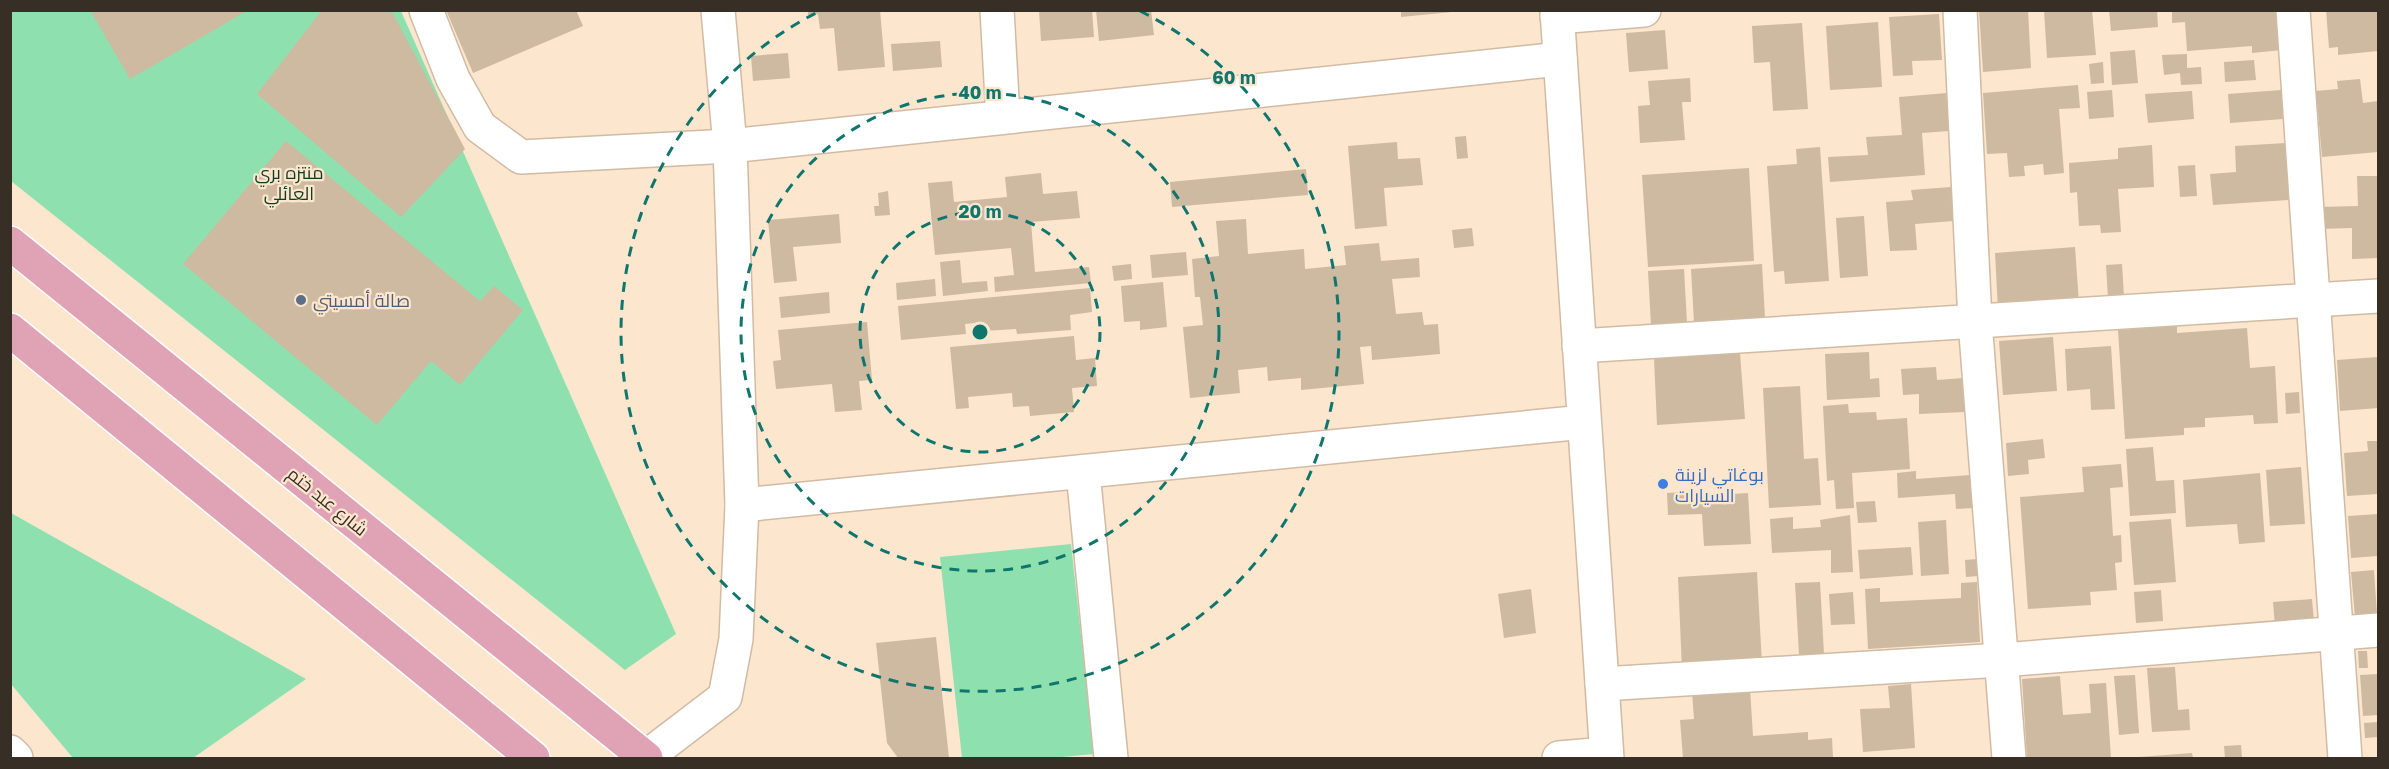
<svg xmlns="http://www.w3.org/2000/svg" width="2389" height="769" font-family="'Golos Text',Cairo,sans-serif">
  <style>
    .green { fill: #8ee1af }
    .building { fill: #cdbaa1 }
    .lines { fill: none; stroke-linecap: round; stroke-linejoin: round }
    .street-casing { stroke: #d1bba4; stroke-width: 36 }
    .secondary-casing { stroke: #d1bba4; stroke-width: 36 }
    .primary-casing { stroke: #fff; stroke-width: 36 }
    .street { stroke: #fff; stroke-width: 33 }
    .secondary { stroke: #fff; stroke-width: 33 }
    .primary { stroke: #e0a3b6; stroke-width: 33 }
    .ring { fill: none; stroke: #0f766e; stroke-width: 3; stroke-dasharray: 10 8 }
    .service-dot { fill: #5c6f8a; stroke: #fce6ce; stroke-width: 2 }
    .shop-dot { fill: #3f7fe0; stroke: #fce6ce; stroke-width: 2 }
    .labels { text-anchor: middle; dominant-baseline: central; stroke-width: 4.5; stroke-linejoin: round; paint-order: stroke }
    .park-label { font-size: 18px; fill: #113b24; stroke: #fce6ce }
    .service-label { font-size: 18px; fill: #4e5e75; stroke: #fce6ce; text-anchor: start }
    .shop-label { font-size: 18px; fill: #366cbe; stroke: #fce6ce; text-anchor: start }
    .street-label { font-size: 18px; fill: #372f26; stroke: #fce6ce }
    .centre { fill: #0f766e; stroke: #fce6ce; stroke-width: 3 }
    .ring-label { font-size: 18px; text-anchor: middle; font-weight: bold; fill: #0f766e; stroke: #fce6ce; stroke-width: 4.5; stroke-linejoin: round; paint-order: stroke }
  </style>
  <rect width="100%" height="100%" fill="#fce6ce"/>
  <g class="green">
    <path d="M10,11H401L676,634L625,670L11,181Z"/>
    <path d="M11,513L306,679L193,758H73L11,684Z"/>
    <path d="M1071,544L1094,754L1051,758H962L940,557Z"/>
  </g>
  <g class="building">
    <path d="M90,10H244L245,12L130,79Z"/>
    <path d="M322,10H391L465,149L401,217L257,94Z"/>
    <path d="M446,10H576L583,26L473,73Z"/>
    <path d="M808,10H880L885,67L838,71L834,28L820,29L818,14L808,15Z"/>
    <path d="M1039,10H1092L1094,37L1041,41Z"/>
    <path d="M1096,10H1151L1154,35L1099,41Z"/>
    <path d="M1401,10H1452V12L1401,17Z"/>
    <path d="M1979,10H2028L2031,68L1983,72Z"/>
    <path d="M2044,10H2092L2096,55L2047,58Z"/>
    <path d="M2109,10H2157L2158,27L2111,31Z"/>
    <path d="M2172,10H2278L2282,50L2252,53V46L2187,51L2185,22L2172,23Z"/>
    <path d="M2326,10H2378V51L2338,55V47L2329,48Z"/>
    <path d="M1939,14L1942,60L1912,61L1913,75L1893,76L1889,17Z"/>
    <path d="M1878,22L1882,87L1830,90L1826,26Z"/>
    <path d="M1802,23L1808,109L1773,111L1770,62L1754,63L1752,26Z"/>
    <path d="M1665,30L1668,69L1629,72L1626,33Z"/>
    <path d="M940,41L942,67L893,71L891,44Z"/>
    <path d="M2135,50L2138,83L2112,85L2110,52Z"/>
    <path d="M788,53L790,78L753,81L751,56Z"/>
    <path d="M2187,54V68L2201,67L2202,84L2181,85L2180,73L2164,75L2162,55Z"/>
    <path d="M2254,60L2256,80L2225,82L2224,62Z"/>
    <path d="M2103,62L2104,83L2091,84L2089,64Z"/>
    <path d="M1690,78L1691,102H1682L1685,140L1640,143L1638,106L1650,105L1648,81Z"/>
    <path d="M2360,79L2363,103L2378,101V152L2322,157L2316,91L2338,89L2337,81Z"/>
    <path d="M2078,85L2080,108L2059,109L2064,173L2044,175L2043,164L2024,166L2025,176L2009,177L2007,153L1987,154L1983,93Z"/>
    <path d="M2112,90L2114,117L2089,119L2087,92Z"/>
    <path d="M2281,90L2283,119L2230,123L2228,94Z"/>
    <path d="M2192,91L2194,119L2148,123L2145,94Z"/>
    <path d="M1947,93L1949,131L1922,133L1925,175L1830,182L1828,157L1868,155L1866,137L1902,135L1899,97Z"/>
    <path d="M1466,136L1468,158L1457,159L1455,137Z"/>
    <path d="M286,141L480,301L494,286L523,310L460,385L431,361L377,425L183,264Z"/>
    <path d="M1397,142L1398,159L1420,158L1423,185L1384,188L1387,226L1355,229L1348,146Z"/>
    <path d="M2286,143L2289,200L2213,205L2210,174L2236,172L2235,146Z"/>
    <path d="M2152,145L2154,187L2118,189L2121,232L2101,233L2100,225L2079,226L2077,192L2070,193L2069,163L2118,159V148Z"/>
    <path d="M1820,147L1829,281L1785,284L1784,271L1774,272L1767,166L1797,164L1796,149Z"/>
    <path d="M2195,165L2197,196L2180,197L2178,166Z"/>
    <path d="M1749,168L1754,261L1648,267L1642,175Z"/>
    <path d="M1306,169L1308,195L1172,207L1170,182Z"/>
    <path d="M1041,173L1043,194L1077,191L1080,218L1031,222L1035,272L1089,267L1091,283L995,292L994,277L1014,275L1011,248L935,255L928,183L952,181L954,202L1007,197L1005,177Z"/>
    <path d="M2357,176H2378V258L2352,259V228L2319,229V207L2358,206Z"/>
    <path d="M1951,187L1954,221L1915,224L1917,250L1890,251L1886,202L1913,200L1911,190Z"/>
    <path d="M888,191L890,215L875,216L874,206H879L878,193Z"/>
    <path d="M839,214L841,243L793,247L797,281L774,283L768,220Z"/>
    <path d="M1864,216L1868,276L1840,278L1836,218Z"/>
    <path d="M1246,219L1248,254L1304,249L1305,269L1346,265L1344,246L1379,243L1381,261L1419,258L1420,277L1392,279L1396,314L1422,312L1424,325L1438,324L1440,354L1372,360L1371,346L1360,347L1364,384L1301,390V378L1268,381L1267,367L1238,370L1240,393L1190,398L1183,327L1203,325L1200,297H1195L1192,259L1219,256L1216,221Z"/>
    <path d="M1472,228L1474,246L1454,248L1452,230Z"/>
    <path d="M2075,247L2079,303L1998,309L1995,253Z"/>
    <path d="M1186,252L1188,275L1152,278L1150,255Z"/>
    <path d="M960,260L962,283L987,281L988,291L943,296L940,262Z"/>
    <path d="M1131,264L1132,279L1114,281L1112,266Z"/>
    <path d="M1762,264L1765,318L1694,323L1691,269Z"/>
    <path d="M2122,264L2124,296L2108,298L2106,265Z"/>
    <path d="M1684,269L1687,323L1651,325L1648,271Z"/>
    <path d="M935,279L936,296L897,300L896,283Z"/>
    <path d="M1163,282L1167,327L1140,330V321L1124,322L1121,286Z"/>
    <path d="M1090,288L1092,312L1070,315L1071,330L1017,334L1016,329L984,331V322L965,324L966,334L901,340L898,306Z"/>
    <path d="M829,292L830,313L781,318L779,297Z"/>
    <path d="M867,322L872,380L859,381L862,410L835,412L832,384L776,389L773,361L781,360L778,330Z"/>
    <path d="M2177,326V333L2247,328L2250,368L2275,366L2278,423L2254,424L2253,415L2205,418V427L2184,428V435L2125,439L2118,330Z"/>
    <path d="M1074,336L1076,360L1095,358L1097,386L1072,388L1074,412L1030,416L1029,406L1013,407L1012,393L968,397L969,408L956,409L950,347Z"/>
    <path d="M2053,337L2057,391L2003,395L1999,341Z"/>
    <path d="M2111,346L2115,409L2091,410L2090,389L2067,391L2065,349Z"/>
    <path d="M1869,352L1870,379L1879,378L1880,397L1827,400L1825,354Z"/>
    <path d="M1740,353L1745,419L1657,425L1654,358Z"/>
    <path d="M2378,357V408L2340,411L2337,360Z"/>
    <path d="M1936,367L1937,380L1963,378L1965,412L1919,414V394L1903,395L1901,369Z"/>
    <path d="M1800,386L1804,459L1818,458L1821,505L1769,508L1763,388Z"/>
    <path d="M2299,392L2300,413L2286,414L2285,393Z"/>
    <path d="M1848,404L1849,413L1876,412L1877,420L1907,418L1910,469L1852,473L1854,508L1836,509L1834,480L1827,481L1823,406Z"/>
    <path d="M2043,439L2045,458L2028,460L2029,474L2008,476L2006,443Z"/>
    <path d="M2367,441H2378V494L2347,496L2344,453L2368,451Z"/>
    <path d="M2153,447L2156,481L2174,480L2176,513L2130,516L2126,449Z"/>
    <path d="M2121,464L2123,487L2110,488L2113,536L2121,535L2122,562L2115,563L2117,590L2090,592L2091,605L2028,609L2020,497L2084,492L2082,467Z"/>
    <path d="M2301,467L2305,524L2270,526L2266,470Z"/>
    <path d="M1916,471V479L1971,475L1973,508L1956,509L1955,494L1898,498L1897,473Z"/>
    <path d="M2260,473L2265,542L2239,544L2237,524L2186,527L2183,480Z"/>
    <path d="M1701,491V496L1748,493L1751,544L1704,546L1702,514L1668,515L1667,493Z"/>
    <path d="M1875,501L1877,522L1858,523L1856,502Z"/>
    <path d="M2378,514V556L2351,558L2348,516Z"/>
    <path d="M1850,515L1853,572L1831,573V550L1772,553L1770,519L1793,517V529L1821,527L1820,520Z"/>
    <path d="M2171,519L2176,582L2134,585L2129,522Z"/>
    <path d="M1946,520L1949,574L1921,576L1918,522Z"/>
    <path d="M1911,547L1913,575L1860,579L1858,550Z"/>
    <path d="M1977,559L1978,576L1966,577L1965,560Z"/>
    <path d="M2374,570L2377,615L2355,617L2351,572Z"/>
    <path d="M1757,572L1762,665L1682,670L1678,577Z"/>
    <path d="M1820,582L1824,654L1799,655L1795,583Z"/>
    <path d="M1977,582L1980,642L1868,649L1865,589L1880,588V602L1961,598V583Z"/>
    <path d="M1531,589L1536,633L1504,638L1498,594Z"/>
    <path d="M2161,590L2163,621L2136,623L2134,592Z"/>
    <path d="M1853,592L1855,624L1831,625L1829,594Z"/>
    <path d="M2312,599L2314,623L2275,626L2273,602Z"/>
    <path d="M936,637L949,758H898L887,743L876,643Z"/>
    <path d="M2358,651H2367L2368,668H2359Z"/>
    <path d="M2175,667L2178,710L2189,709L2190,730L2152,732L2147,668Z"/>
    <path d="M2378,674V715L2363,716L2360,675Z"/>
    <path d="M2135,675L2139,733L2119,735L2114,676Z"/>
    <path d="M2060,676L2063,715L2091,713L2089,684L2106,683L2111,758H2027L2022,679Z"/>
    <path d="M1911,684L1915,748L1863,752L1860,709L1890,708L1888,686Z"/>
    <path d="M1750,688L1753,736L1808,732V740L1832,738L1833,758H1683L1680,720L1694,719L1692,692Z"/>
    <path d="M2378,722V737L2365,738L2364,723Z"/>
    <path d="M2241,745L2242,758H2225L2224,746Z"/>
    <path d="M2192,753L2193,758H2139V757Z"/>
  </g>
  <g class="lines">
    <defs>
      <g id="street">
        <path d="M426,10L453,79L480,127L521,157L730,146L1560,59"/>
        <path d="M997,10L1003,117"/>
        <path d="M1960,10L1975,321L2009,758"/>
        <path d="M2293,10L2345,758"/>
        <path d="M1557,17L1644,10"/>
        <path d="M1579,346L2378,296"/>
        <path d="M1083,472L1111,758"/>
        <path d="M742,505L1584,422"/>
        <path d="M1602,684L2002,660L2378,630"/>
        <path d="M645,758L725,697L736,639L742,505L730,146L718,10"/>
        <path d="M1559,758L1606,754"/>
      </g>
      <g id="secondary">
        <path d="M1557,10L1607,758"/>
        <path d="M10,752L16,758"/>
      </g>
      <g id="primary">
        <path d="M10,243L646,758"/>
        <path d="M10,330L533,758"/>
      </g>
    </defs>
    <use href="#street" class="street-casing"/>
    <use href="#secondary" class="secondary-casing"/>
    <use href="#primary" class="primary-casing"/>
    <use href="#street" class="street"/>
    <use href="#secondary" class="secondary"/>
    <use href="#primary" class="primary"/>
  </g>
  <g class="ring">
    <circle cx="980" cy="332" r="120"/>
    <circle cx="980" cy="332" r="239"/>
    <path d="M1140 11A359 359 0 1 1 820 11"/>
  </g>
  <circle class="service-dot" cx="301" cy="300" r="6"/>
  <circle class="shop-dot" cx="1663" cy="484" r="6"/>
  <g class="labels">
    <g class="park-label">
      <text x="289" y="172">منتزه بري<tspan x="289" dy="21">العائلي</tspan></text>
    </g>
    <g class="service-label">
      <text x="313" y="300">صالة أمسيتي</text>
    </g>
    <g class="shop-label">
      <text x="1675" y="474">بوغاتي لزينة<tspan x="1675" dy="21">السيارات</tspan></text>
    </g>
    <g class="street-label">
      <text transform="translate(328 501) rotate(39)">شارع عبد ختم</text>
    </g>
  </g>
  <circle cx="980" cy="332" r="9" class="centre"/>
  <g class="ring-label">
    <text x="1234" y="84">60 m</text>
    <text x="980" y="99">40 m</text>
    <text x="980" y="218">20 m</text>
  </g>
  <rect width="2389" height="769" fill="none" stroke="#372f26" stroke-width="24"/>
</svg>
